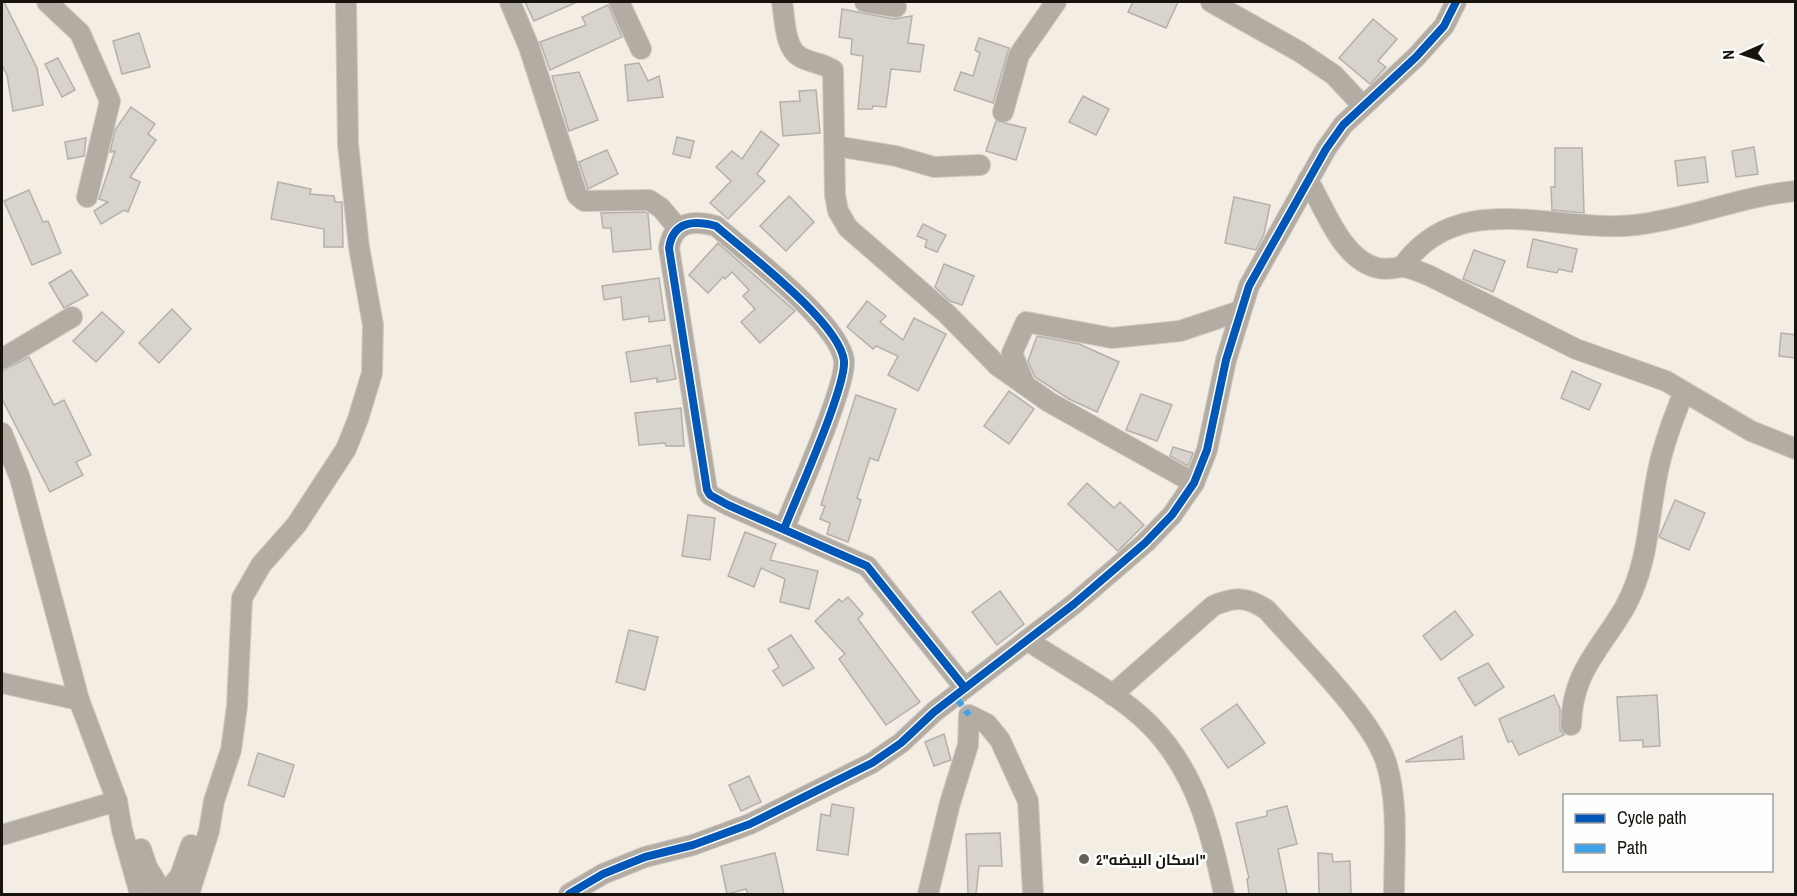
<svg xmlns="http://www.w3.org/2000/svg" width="1797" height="896" font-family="'Archivo Narrow',Cairo,sans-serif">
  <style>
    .building { fill: #d8d4cc; stroke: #b5b0a9; stroke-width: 1.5 }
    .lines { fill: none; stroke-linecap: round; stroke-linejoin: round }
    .minor-casing { stroke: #cec9c2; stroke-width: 22 }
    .minor { stroke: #b2aca3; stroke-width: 20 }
    .quiet { stroke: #3da2e9; stroke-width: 6; stroke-dasharray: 12 6; stroke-linecap: butt }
    .cycleway-casing { stroke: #fefefe; stroke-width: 11 }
    .cycleway { stroke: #0057b8; stroke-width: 8 }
    .poi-dot { fill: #645f58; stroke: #fefefe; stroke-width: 2 }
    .labels { text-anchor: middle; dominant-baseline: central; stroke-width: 5; stroke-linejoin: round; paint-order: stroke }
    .poi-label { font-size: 15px; font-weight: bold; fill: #17130d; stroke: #fefefe; text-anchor: start }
  </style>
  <rect width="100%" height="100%" fill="#f3ede3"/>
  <g class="building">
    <path d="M2,2H4L37,68L43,105L13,111L7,75L2,65Z"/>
    <path d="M525,2H577L534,21Z"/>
    <path d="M1133,2H1178L1166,28L1128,12Z"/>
    <path d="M608,5L622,37L550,70L540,42L586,25L582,17Z"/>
    <path d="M842,9L894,19L912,16L908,43L924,45L920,72L891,69L886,107L873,106L872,109H858L863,56L851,54L852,39L839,37Z"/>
    <path d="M1373,19L1397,39L1378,61L1386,67L1370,84L1339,58Z"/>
    <path d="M139,33L150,67L122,74L113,41Z"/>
    <path d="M979,38L1009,48L993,103L954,90L961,72L973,76L980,53L975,50Z"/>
    <path d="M58,58L75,90L62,97L45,64Z"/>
    <path d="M639,63L648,81L659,76L663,97L628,101L625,65Z"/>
    <path d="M579,72L598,120L569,131L552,76Z"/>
    <path d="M816,90L820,133L783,136L780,102L800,101L799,91Z"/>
    <path d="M1083,96L1109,109L1096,135L1069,122Z"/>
    <path d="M131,107L155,124L148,134L156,140L130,177L140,182L128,212L124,210L101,224L94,211L108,202L99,199L115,151L110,152L115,130Z"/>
    <path d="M996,121L1026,128L1016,160L986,151Z"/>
    <path d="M761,131L779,145L757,174L765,181L728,219L710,203L731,181L716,167L732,151L742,159Z"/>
    <path d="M677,137L694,141L690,158L673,154Z"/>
    <path d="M86,138L84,156L68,159L65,142Z"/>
    <path d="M1754,147L1758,174L1736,177L1732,151Z"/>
    <path d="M1555,148H1582L1584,213L1552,210L1551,187H1555Z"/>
    <path d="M607,150L618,174L588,189L579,162Z"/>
    <path d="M1705,157L1708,182L1678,186L1675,161Z"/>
    <path d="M278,182L311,189L310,194L334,196L335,202H342L343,247H324V229L271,219Z"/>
    <path d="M29,190L43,222L48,221L61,253L32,265L4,201Z"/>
    <path d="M789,196L814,222L786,251L760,226Z"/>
    <path d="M1234,197L1270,205L1264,234L1256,250L1225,243Z"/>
    <path d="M645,212L648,214L651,249L613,252L611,228H603L601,213Z"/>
    <path d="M923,224L946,235L937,252L925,247L927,240L917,236Z"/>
    <path d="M1533,239L1577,249L1572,272L1559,269L1557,273L1527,267Z"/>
    <path d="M718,243L795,311L760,343L741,322L755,309L743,296L749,290L732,272L725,279L723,277L708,293L689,275Z"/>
    <path d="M1474,250L1505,261L1493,292L1463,279Z"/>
    <path d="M944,264L974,276L962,305L950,301L935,287Z"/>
    <path d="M71,270L88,295L64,308L49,283Z"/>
    <path d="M659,278L665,320L649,322V316L623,320L621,297L604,300L602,286Z"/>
    <path d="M867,301L886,316L880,322L903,340L914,318L946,334L918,391L888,375L898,356L876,346L873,349L847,327Z"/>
    <path d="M172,309L191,329L159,363L139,343Z"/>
    <path d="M102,312L124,332L96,362L73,341Z"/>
    <path d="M1781,333L1796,335V358L1779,356Z"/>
    <path d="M1037,336L1079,344L1119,362L1097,412L1069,399L1035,377L1028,361Z"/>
    <path d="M670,345L676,379L657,382V378L631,382L626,352Z"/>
    <path d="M29,357L54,405L64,400L91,455L76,462L83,475L50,492L2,399V371Z"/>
    <path d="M1572,371L1601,384L1589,410L1561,398Z"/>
    <path d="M1009,391L1034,409L1009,444L984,426Z"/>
    <path d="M1141,394L1172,405L1157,441L1126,430Z"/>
    <path d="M856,395L896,409L878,461L870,458L857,498L861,500L848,542L827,534L830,523L820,519L825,506L821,505Z"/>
    <path d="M681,408L684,446H666L665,443L639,445L635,413Z"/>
    <path d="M1173,447L1193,453L1188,466L1170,456Z"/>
    <path d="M1087,483L1114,508L1120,502L1144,525L1118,551L1068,504Z"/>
    <path d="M1675,500L1705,513L1689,550L1659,537Z"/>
    <path d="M688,515L715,518L710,560L682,556Z"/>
    <path d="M745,532L776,544L770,560L818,571L809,609L780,602L785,579L761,568L754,587L728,576Z"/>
    <path d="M1000,591L1024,624L997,645L972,612Z"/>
    <path d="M848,597L863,614L858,619L920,702L886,725L839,659L845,654L815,621L839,599L842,602Z"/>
    <path d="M1455,611L1473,635L1441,660L1423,636Z"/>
    <path d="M629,630L658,637L645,690L616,682Z"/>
    <path d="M791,635L814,668L783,686L773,671L779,667L768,649Z"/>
    <path d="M1488,663L1504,687L1475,706L1458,678Z"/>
    <path d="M1554,695L1560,709V730L1564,735L1519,755L1512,741L1508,742L1499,719Z"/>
    <path d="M1657,695L1660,746L1643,747V740L1620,741L1617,697Z"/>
    <path d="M1237,704L1265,743L1228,768L1201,729Z"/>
    <path d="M944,734L951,760L934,766L925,742Z"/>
    <path d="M1462,736L1464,759L1406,762V761Z"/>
    <path d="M258,753L294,765L284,797L248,785Z"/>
    <path d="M749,776L761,802L741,811L729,785Z"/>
    <path d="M832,804L854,808L848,855L817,850L821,814L830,816Z"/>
    <path d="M1287,806L1297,844L1278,849L1287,894H1249L1247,879L1249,878L1236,823L1267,816V811Z"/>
    <path d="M1000,833L1002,866H979L976,894H968L966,834Z"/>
    <path d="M775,853L784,894H748L746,889L727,894L721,866Z"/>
    <path d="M1318,853L1332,854L1333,862L1350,861L1351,894H1319Z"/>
  </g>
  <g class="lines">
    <defs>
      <g id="minor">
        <path d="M47,2L80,33L110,101L87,197"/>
        <path d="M510,2L529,47L577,195L584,201L649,200L661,208L677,227"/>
        <path d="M619,2L641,49"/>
        <path d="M782,2C785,18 784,50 802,58C812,63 823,63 833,70L835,195L838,211L848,228L947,314L998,366L1049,402L1194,483"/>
        <path d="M865,2L896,7"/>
        <path d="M1211,2L1300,52L1334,75L1363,106"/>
        <path d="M1003,112L1019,55L1056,2"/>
        <path d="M835,146L896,156L934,167L980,165"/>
        <path d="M1308,180C1325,209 1342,260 1378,268C1387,270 1393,268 1401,267C1410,267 1420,272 1428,275L1576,349L1666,381L1751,431L1796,449"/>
        <path d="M1402,267C1459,186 1555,234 1635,225C1690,219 1741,196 1796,191"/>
        <path d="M2,359L72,317"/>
        <path d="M1025,385L1012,353L1026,322L1112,338L1180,331L1240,311"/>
        <path d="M2,433L20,478L79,700L117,801L122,830L140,894"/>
        <path d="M784,529C796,498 846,388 844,361C840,323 747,253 716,226C694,220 673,221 669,248L707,490L710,495L728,505L867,566L965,688"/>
        <path d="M1027,640C1065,666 1117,692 1149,724C1196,771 1211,832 1224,894"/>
        <path d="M2,683L79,700"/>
        <path d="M1112,695L1213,606C1235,596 1248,597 1267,610C1300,648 1371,716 1386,762C1399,803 1394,851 1394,894"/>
        <path d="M1571,725C1572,672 1600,650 1625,607C1650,561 1648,514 1659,466C1665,440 1674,416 1684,392"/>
        <path d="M2,835L117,801"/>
        <path d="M141,849L147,867L162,892"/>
        <path d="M167,892L180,876L191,845"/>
        <path d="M189,894L209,831L214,801L231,750L237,706L242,598L261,565L297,524L346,449L358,419L372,373L373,325L359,247L348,144L346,2"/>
        <path d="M569,894L603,874L645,857L693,845L750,824L872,763L901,743L934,712L1074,604L1145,543L1172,515L1194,483L1207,450L1226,360L1249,286L1326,149L1343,125L1416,57L1444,26L1456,2"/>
        <path d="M928,894L950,803L968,745L969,715L987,724L1000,740L1028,801L1033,894"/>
      </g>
    </defs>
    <use href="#minor" class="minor-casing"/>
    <use href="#minor" class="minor"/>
    <path class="quiet" d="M955,696L969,715"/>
    <defs>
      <g id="cycleway">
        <path d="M784,529C796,498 846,388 844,361C840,323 747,253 716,226C694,220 673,221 669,248L707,490L710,495L728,505L867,566L965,688"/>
        <path d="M569,894L603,874L645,857L693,845L750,824L872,763L901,743L934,712L1074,604L1145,543L1172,515L1194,483L1207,450L1226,360L1249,286L1326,149L1343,125L1416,57L1444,26L1456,2"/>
      </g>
    </defs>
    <use href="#cycleway" class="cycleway-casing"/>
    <use href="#cycleway" class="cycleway"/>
  </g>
  <circle class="poi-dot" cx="1084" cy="859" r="6"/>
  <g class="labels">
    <g class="poi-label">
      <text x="1096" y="859">اسكان البيضه"2"</text>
    </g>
  </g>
  <rect width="1797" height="896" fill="none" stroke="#17130d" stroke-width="6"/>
  <rect x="1563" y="794" width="210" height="78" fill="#fefefe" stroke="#a2a09e" stroke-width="1.5"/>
  <rect x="1575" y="814" width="30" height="9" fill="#0057b8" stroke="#a2a09e" stroke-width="1.5"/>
  <text x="1617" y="824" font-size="18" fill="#17130d">Cycle path</text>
  <rect x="1575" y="844" width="30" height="9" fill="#3da2e9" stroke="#a2a09e" stroke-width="1.5"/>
  <text x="1617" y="854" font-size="18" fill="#17130d">Path</text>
  <g transform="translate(1743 54) rotate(267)" stroke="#fefefe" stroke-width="4.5" paint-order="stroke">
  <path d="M0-4.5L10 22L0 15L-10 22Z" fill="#17130d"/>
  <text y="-9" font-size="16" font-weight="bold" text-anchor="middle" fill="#17130d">N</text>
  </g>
</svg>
